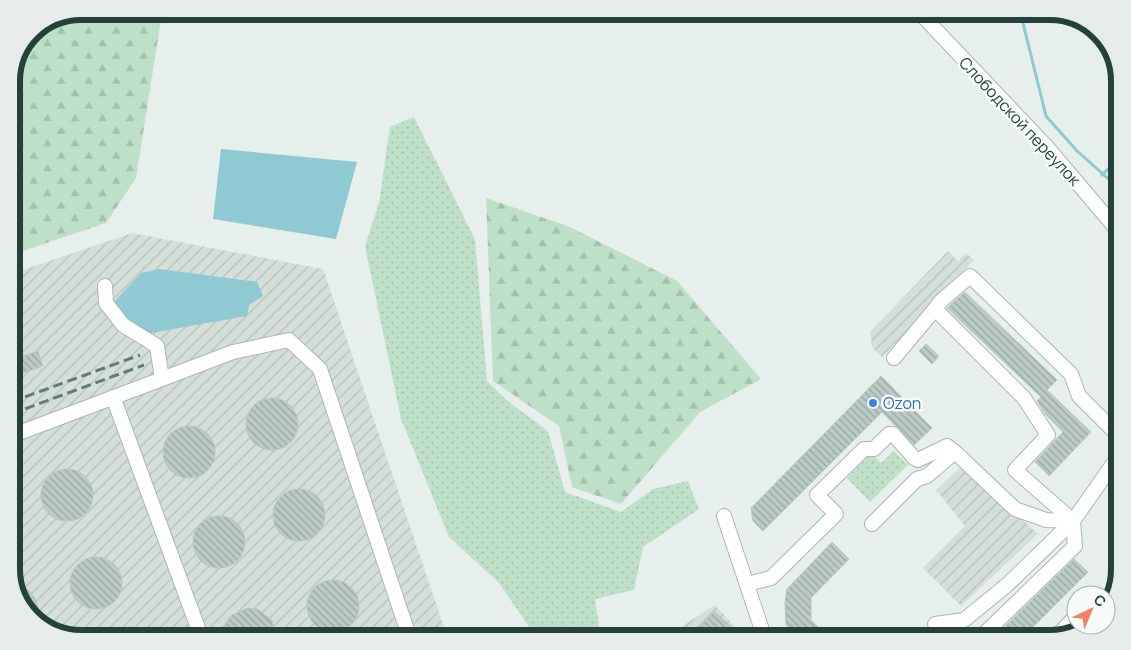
<svg xmlns="http://www.w3.org/2000/svg" width="1131" height="650" font-family="Manrope,sans-serif">
  <style>
    .industrial { fill: url(#industrial-furrows) }
    .grass { fill: url(#grass-dots) }
    .forest { fill: url(#forest-firs) }
    .water { fill: #8ec9d4 }
    .lines { fill: none; stroke-linecap: round; stroke-linejoin: round }
    .stream { stroke: #8ec9d4; stroke-width: 3 }
    .building { fill: url(#building-back-hatch); stroke: #b8c9c2 }
    .minor-casing { stroke: #a8b8b2; stroke-width: 16 }
    .minor { stroke: #fff; stroke-width: 14 }
    .rail { stroke: #5f7d75; stroke-width: 3; stroke-dasharray: 10 5; stroke-linecap: butt }
    .shop-dot { fill: #3f7fe0; stroke: #f7fbf9; stroke-width: 2 }
    .labels { text-anchor: middle; dominant-baseline: central; stroke-width: 5; stroke-linejoin: round; paint-order: stroke }
    .street-label { font-size: 16px; fill: #24423a; stroke: #f7fbf9 }
    .shop-label { font-size: 16px; fill: #366cbe; stroke: #f7fbf9; text-anchor: start }
    .rim { fill: none; stroke: #24423a; stroke-width: 6 }
  </style>
  <defs>
    <pattern id="industrial-furrows" width="10" height="10" patternUnits="userSpaceOnUse" patternTransform="scale(1.25)"><rect width="10" height="10" fill="#d4dfda"/><path d="M-1 1l2-2M0 10L10 0M9 11l2-2" fill="none" stroke="#b6c1bc"/></pattern>
    <pattern id="grass-dots" width="8" height="8" patternUnits="userSpaceOnUse" patternTransform="scale(1.25)"><rect width="8" height="8" fill="#bfe0c8"/><path d="M2 2h.1M6 6h.1" fill="none" stroke="#a4c1ad" stroke-width="1.8" stroke-linecap="round"/></pattern>
    <pattern id="forest-firs" width="22" height="20" patternUnits="userSpaceOnUse" patternTransform="scale(1.25)"><rect width="22" height="20" fill="#bfe0c8"/><path d="M5 1l3.5 6h-7zM16 11l3.5 6h-7z" fill="#a4c1ad"/></pattern>
    <pattern id="building-back-hatch" width="6" height="6" patternUnits="userSpaceOnUse" patternTransform="scale(1.25)"><rect width="6" height="6" fill="#bbcac4"/><path d="M-1 5l2 2M0 0l6 6M5-1l2 2" fill="none" stroke="#98a6a0"/></pattern>
  </defs>
  <rect width="100%" height="100%" fill="#e6efeb"/>
  <g class="industrial">
    <path d="M132,233L323,269L448,639H81L46,630L23,608L11,573V274Z"/>
    <path d="M948,251L958,261L966,253L974,260L882,357L872,347L870,332Z"/>
    <path d="M963,465L1038,534L961,606L923,568L965,526L936,490Z"/>
    <path d="M715,605L746,639H662Z"/>
  </g>
  <g class="grass">
    <path d="M414,117L475,239L487,381L509,402L548,431L565,492L621,512L653,489L688,481L699,509L643,547L634,590L595,599L601,639H534V634L499,583L449,537L401,419L365,246L379,203L390,127Z"/>
    <path d="M894,451L908,465L870,502L847,478L868,457L874,456L881,463Z"/>
  </g>
  <g class="forest">
    <path d="M81,11H165L160,26L136,178L106,223L11,255V77L32,31Z"/>
    <path d="M486,198L570,227L677,281L761,379L700,412L621,504L572,487L559,426L493,381Z"/>
  </g>
  <g class="water">
    <path d="M221,149L357,162L336,239L213,219Z"/>
    <path d="M159,269L257,282L263,296L249,305L247,316L151,333L125,321L114,302L141,273Z"/>
  </g>
  <g class="lines">
    <g class="stream">
      <path d="M1020,11L1046,116L1077,151L1120,189"/>
      <path d="M1102,175L1120,157"/>
    </g>
  </g>
  <g class="building">
    <path d="M965,292L1057,380L1047,390L1091,432L1049,476L1035,462L1063,432L1046,415L1037,401L1041,397L947,308Z"/>
    <path d="M926,344L939,356L932,364L919,351Z"/>
    <path d="M38,351L43,366L11,377V360Z"/>
    <path d="M881,376L932,428L914,445L882,412L763,531L753,521L751,508Z"/>
    <circle cx="272" cy="424" r="26"/>
    <circle cx="189" cy="452" r="26"/>
    <circle cx="67" cy="495" r="26"/>
    <circle cx="299" cy="515" r="26"/>
    <path d="M1120,507V526L1110,517Z"/>
    <circle cx="219" cy="542" r="26"/>
    <path d="M832,542L849,559L811,598V620L830,639H798L786,625L785,603L787,589Z"/>
    <circle cx="96" cy="583" r="26"/>
    <path d="M1074,559L1088,572L1021,639H992Z"/>
    <circle cx="333" cy="606" r="26"/>
    <path d="M15,584L28,590L34,597L38,606L39,623L23,608Z"/>
    <path d="M248,608L257,609L272,620L276,639H224L226,622L232,615Z"/>
    <path d="M714,611L735,630L727,639H689Z"/>
  </g>
  <g class="lines">
    <defs>
      <g id="minor">
        <path d="M918,11L1046,146L1120,233"/>
        <path d="M935,309L941,301L970,276L1071,374L1079,396L1120,437"/>
        <path d="M894,358L935,309L1024,398L1048,435L1015,470L1073,521L1120,454"/>
        <path d="M162,379L233,352L289,340L320,369L410,639"/>
        <path d="M113,397L202,639"/>
        <path d="M11,436L162,379L157,346L123,325L106,303L105,286"/>
        <path d="M724,516L765,639"/>
        <path d="M872,524L917,479L927,476L955,452L1015,509L1046,520L1073,521"/>
        <path d="M747,584L771,578L836,514L817,495L864,449H874L889,434H893L914,458L918,460L947,446L955,452"/>
        <path d="M935,624L964,620L1007,585L1073,521"/>
        <path d="M984,634L1075,546L1073,521"/>
        <path d="M1055,638L1076,616"/>
      </g>
    </defs>
    <use href="#minor" class="minor-casing"/>
    <use href="#minor" class="minor"/>
    <g class="rail">
      <path d="M11,402L140,355"/>
      <path d="M11,414L144,365"/>
    </g>
  </g>
  <circle class="shop-dot" cx="873" cy="403" r="5"/>
  <g class="labels">
    <g class="street-label">
      <text transform="translate(1020 121) rotate(47)">Слободской переулок</text>
    </g>
    <g class="shop-label">
      <text x="883" y="403">Ozon</text>
    </g>
  </g>
  <path d="M0 0H1131V650H0ZM81 20H1050A61 61 0 0 1 1111 81V569A61 61 0 0 1 1050 630H81A61 61 0 0 1 20 569V81A61 61 0 0 1 81 20Z" fill="#e6ecea" fill-rule="evenodd"/>
  <path class="rim" d="M81 20H1050A61 61 0 0 1 1111 81V569A61 61 0 0 1 1050 630H81A61 61 0 0 1 20 569V81A61 61 0 0 1 81 20Z"/>
  <g transform="translate(1091 610) rotate(44)"><circle r="24" fill="#f7fbf9" stroke="#a3b1ad"/>
  <path d="M0-4L9 19L0 12L-9 19Z" fill="#f4845f"/>
  <text y="-8" font-size="14" font-weight="bold" text-anchor="middle" fill="#24423a">С</text>
  </g>
</svg>
